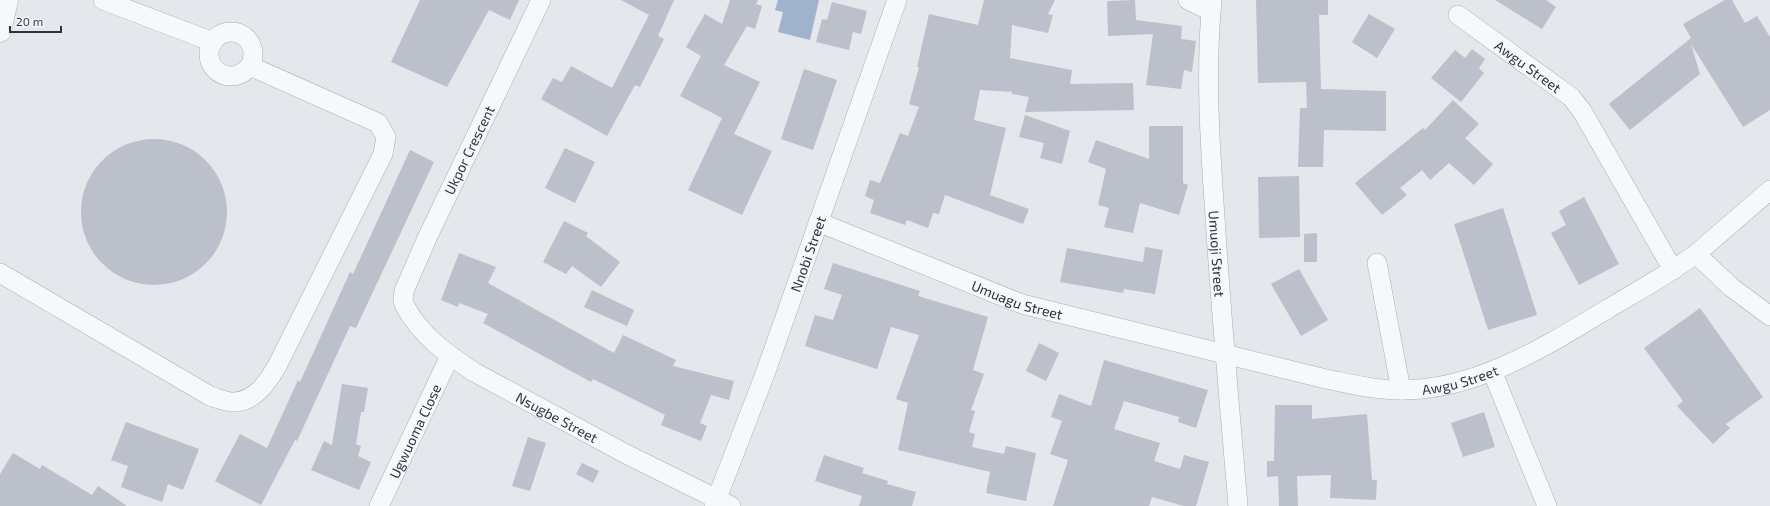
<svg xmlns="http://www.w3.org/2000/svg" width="1770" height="506" font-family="'Exo 2',sans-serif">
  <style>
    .water { fill: #9fb4cc }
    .building { fill: #bbc0ca }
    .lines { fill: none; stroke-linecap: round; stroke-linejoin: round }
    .minor-casing { stroke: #a9aeb7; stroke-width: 20 }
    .tertiary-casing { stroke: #a9aeb7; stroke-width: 23 }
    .minor { stroke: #f7f8fa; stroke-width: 19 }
    .tertiary { stroke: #f7f8fa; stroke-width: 22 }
    .labels { text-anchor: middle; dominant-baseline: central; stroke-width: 3.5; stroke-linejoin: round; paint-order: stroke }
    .street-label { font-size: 14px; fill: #2b3445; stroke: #f4f6f9 }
  </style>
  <rect width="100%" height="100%" fill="#e4e7ec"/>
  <path class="water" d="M778,0H819L810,40L778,32L783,12L775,10Z"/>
  <g class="building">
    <path d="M420,0H519L510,20L489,10L447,87L391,62Z"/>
    <path d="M621,0H674L658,36L664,39L640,87L635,85L607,136L541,99L553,78L562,82L571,66L612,88L649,15Z"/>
    <path d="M730,0H758L756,4L762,6L755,29L747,26L724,65L760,82L734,134L772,151L742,215L688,190L722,118L680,96L701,56L686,47L705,14L722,24Z"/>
    <path d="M984,0H1055L1048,14L1053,15L1048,33L1012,25L1010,58L1072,70L1070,84L1133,83L1134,110L1025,112L1029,97L1012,94V92L980,90L974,120L1006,128L990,195L1029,209L1023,224L945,195L939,214L933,213L928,228L907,220L905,225L870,213L874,200L865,196L870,180L880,183L900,133L908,136L919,107L909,104L919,67H917L929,14L978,25Z"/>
    <path d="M1135,0L1136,20L1182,26L1181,39L1196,41L1192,72L1184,70L1181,89L1146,85L1153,34L1108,36L1107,1Z"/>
    <path d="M1256,0H1328V15H1319L1321,89L1386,91V131L1324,130L1323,167H1298L1300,108H1307L1306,82L1258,83Z"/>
    <path d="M1495,0H1546L1556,7L1542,29Z"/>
    <path d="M1725,0H1732L1745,23L1757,16L1770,37V110L1743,127L1691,44L1700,74L1630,130L1609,104L1691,38L1683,24Z"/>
    <path d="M832,2L867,11L861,34L853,32L849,50L816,42L822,19L827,20Z"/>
    <path d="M1369,14L1395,29L1377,58L1352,42Z"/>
    <path d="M1472,49L1485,59L1479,68L1484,73L1461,102L1431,78L1455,50L1465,58Z"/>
    <path d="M804,69L837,80L813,150L781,139Z"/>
    <path d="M1453,100L1479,124L1465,138L1493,164L1474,185L1449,163L1430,180L1422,170L1400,188L1407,195L1382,215L1355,183L1423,128L1425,130Z"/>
    <path d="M1025,115L1070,131L1062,164L1040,158L1044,143L1019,137Z"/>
    <path d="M1149,126H1183V183L1188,185L1179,215L1140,203L1133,233L1104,227L1109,208L1098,205L1106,169L1088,162L1096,140L1149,159Z"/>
    <circle cx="154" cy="212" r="73"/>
    <path d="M565,148L595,162L575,203L545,188Z"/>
    <path d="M410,150L434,162L356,328L350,326L297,441L295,440L261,505L215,481L240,434L267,448L298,380L300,382L350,272L353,274Z"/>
    <path d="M1299,176L1300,237L1259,238L1258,177Z"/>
    <path d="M1584,197L1619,264L1579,285L1551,233L1566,225L1559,211Z"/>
    <path d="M1503,208L1537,315L1488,330L1454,224Z"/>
    <path d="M564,221L588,233L586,236L620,262L601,287L572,266L566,274L543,262Z"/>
    <path d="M1317,233V262H1304V234Z"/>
    <path d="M1145,247L1163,250L1155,294L1124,289L1123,293L1060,282L1067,248L1143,262Z"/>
    <path d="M459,253L496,267L488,283L614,353L623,335L676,360L673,366L734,381L729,400L711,395L700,423L707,426L701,441L661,425L665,415L593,379L591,382L483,323L488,314L459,303L458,307L441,300Z"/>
    <path d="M833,263L920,291L918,296L988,317L973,370L984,374L971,410L975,411L969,432L975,434L972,447L1004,454L1006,446L1036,453L1026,501L986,493L990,472L898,450L908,403L896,399L919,335L891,327L877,369L805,346L815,315L833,320L842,295L824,289Z"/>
    <path d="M1299,269L1328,320L1301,336L1271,284Z"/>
    <path d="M592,290L634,310L627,326L584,307Z"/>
    <path d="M1700,308L1763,397L1726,424L1730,428L1713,444L1677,406L1683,401L1644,348Z"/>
    <path d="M1039,343L1059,353L1046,381L1026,371Z"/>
    <path d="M1104,360L1208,390L1196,428L1178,422L1179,417L1124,401L1114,429L1160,443L1154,461L1180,469L1184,455L1209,462L1196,506H1184L1152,497L1149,506H1053L1068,460L1050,454L1062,421L1051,417L1059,394L1091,406Z"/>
    <path d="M342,384L368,388L364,412H361L356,444L361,446L358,456L371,462L359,490L311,470L324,441L332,445Z"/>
    <path d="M1275,405H1312V419L1367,414L1372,480H1377L1376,500L1330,498L1331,475L1297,476L1298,506H1279L1278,476L1267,477V461H1274Z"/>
    <path d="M1484,412L1495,447L1463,457L1451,423Z"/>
    <path d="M126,422L199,449L183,490L168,484L162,502L121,487L128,466L111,460Z"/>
    <path d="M528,437L546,443L530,491L512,486Z"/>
    <path d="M13,453L40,469L42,465L92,495L98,486L127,506H0V474Z"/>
    <path d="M824,455L864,468L862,473L888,481L887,484L916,492L912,506H859L862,496L815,481Z"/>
    <path d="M582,463L599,471L593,483L576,474Z"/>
  </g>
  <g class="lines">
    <defs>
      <g id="minor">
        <path d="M103,0L213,42"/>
        <path id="s1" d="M541,0L428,236L404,291L403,301L405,306C420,335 447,354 474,372L626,454L731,506"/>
        <path d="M1188,0L1211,11"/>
        <path id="s2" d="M1212,0C1205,72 1210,145 1215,217C1221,314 1230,410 1238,506"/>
        <path id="s3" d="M1458,15L1571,97L1582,111L1673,270"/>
        <circle cx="231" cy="54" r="22"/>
        <path id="s4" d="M818,222L1022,304L1326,379C1351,384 1375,390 1401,390C1476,390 1543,348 1606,310C1636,292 1667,275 1696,254L1731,287L1770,316"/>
        <path d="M1696,254L1770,190"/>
        <path d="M1377,263L1401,390"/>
        <path d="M0,273L210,396C217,398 228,403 235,402C256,400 267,383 277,366L383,154L386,137L378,123L250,66"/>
        <path d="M1492,371L1547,506"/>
        <path id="s5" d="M379,506L450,356"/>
        <path id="s6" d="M714,506L765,374L897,0"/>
      </g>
      <path id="tertiary" d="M0,31L7,0"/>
    </defs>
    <use href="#minor" class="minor-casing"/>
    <use href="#tertiary" class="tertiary-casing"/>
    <use href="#minor" class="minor"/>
    <use href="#tertiary" class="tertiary"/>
  </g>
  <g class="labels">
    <g class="street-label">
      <text stroke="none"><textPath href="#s3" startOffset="87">Awgu Street</textPath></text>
      <text transform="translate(469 150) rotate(-64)">Ukpor Crescent</text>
      <text stroke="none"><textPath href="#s2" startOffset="254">Umuoji Street</textPath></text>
      <text stroke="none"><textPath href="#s6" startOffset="269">Nnobi Street</textPath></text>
      <text stroke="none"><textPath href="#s4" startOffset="214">Umuagu Street</textPath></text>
      <text stroke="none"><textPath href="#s4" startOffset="669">Awgu Street</textPath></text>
      <text stroke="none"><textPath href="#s1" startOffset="528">Nsugbe Street</textPath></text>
      <text stroke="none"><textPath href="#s5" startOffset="83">Ugwuoma Close</textPath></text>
    </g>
  </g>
  <path d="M10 26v6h51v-6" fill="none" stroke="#2b3445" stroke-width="2"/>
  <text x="16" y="26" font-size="12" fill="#2b3445" stroke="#f4f6f9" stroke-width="3" paint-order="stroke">20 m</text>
</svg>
